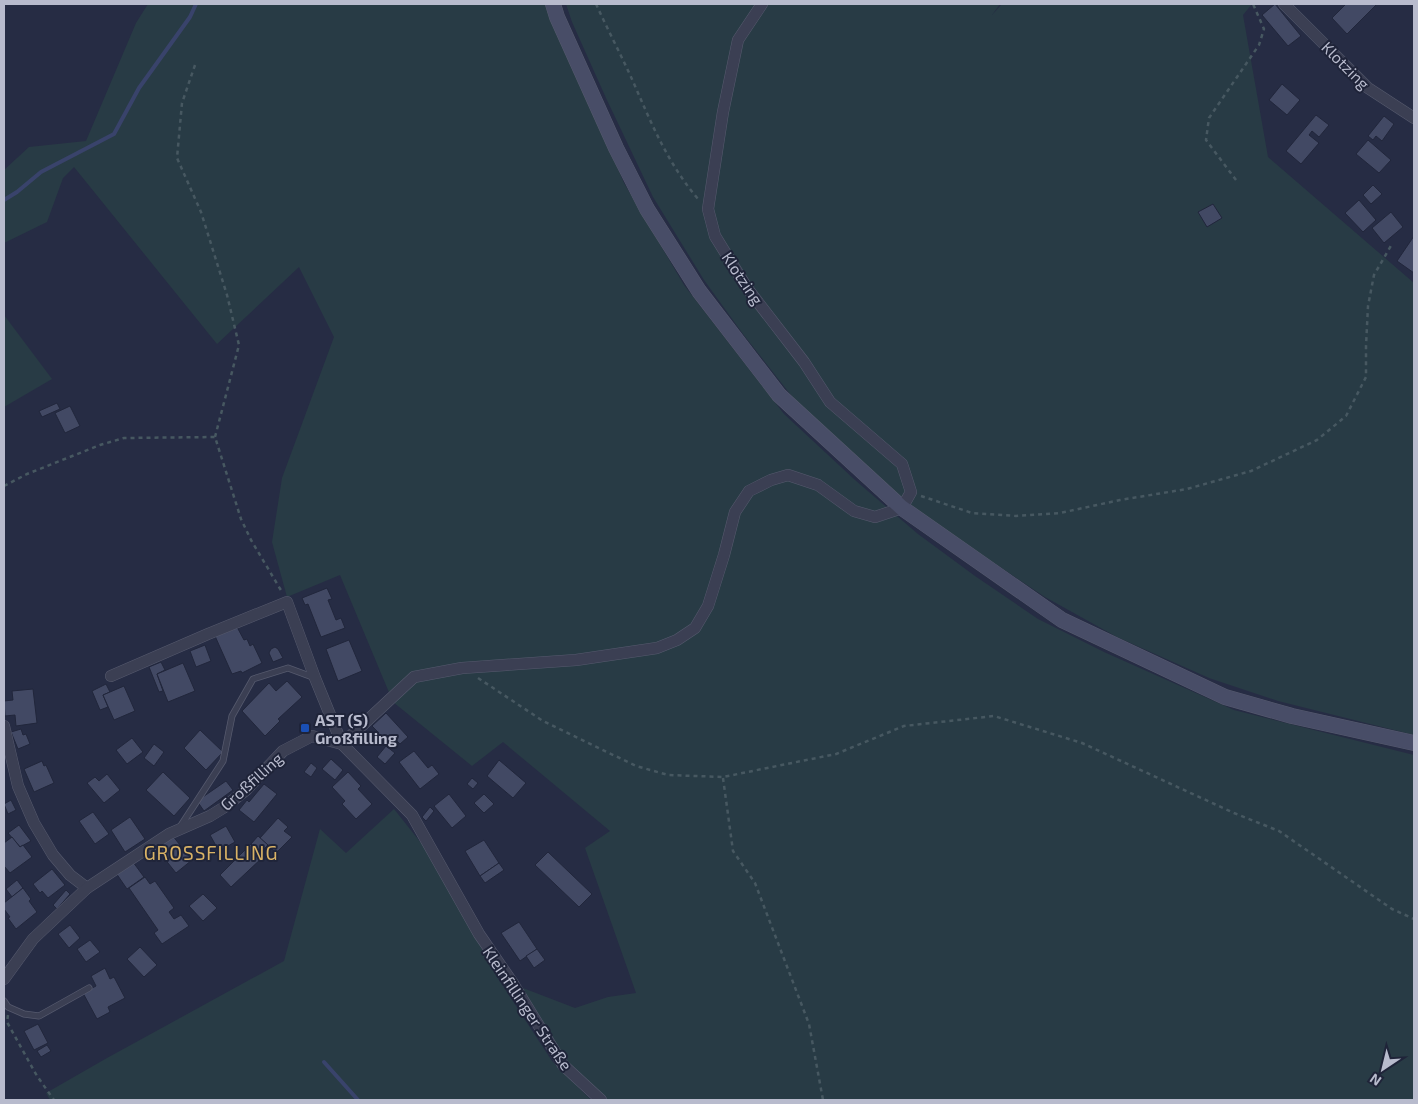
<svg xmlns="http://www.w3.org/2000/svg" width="1418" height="1104" font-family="'Exo 2',sans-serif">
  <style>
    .green { fill: #283b45 }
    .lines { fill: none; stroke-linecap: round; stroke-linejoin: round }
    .stream { stroke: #39436b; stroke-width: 4 }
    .building { fill: #424964; stroke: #21263b }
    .lane-casing { stroke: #565a6e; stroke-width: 7 }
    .street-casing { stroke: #565a6e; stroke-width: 12 }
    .secondary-casing { stroke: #565a6e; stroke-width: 16 }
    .path { stroke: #475861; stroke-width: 2.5; stroke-dasharray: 4 4; stroke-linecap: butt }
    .lane { stroke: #3b3f53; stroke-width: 5.5 }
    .street { stroke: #3b3f53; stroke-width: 11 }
    .secondary { stroke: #484d67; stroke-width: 15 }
    .transit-dot { fill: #1a4fb4; stroke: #1f2439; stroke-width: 2 }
    .labels { text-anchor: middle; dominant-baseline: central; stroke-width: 4; stroke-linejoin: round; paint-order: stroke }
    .street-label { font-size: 16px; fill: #b8bbcd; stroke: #1f2439 }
    .poi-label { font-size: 16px; font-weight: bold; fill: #b8bbcd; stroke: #1f2439; text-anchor: start }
    .quarter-label { font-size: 19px; letter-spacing: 1px; fill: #dab366; stroke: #1f2439 }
  </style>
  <rect width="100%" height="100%" fill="#262c44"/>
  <g class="green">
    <path d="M148,4H546L624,183L684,285L784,414L855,480L918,534L975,576L1038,619L1104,652L1234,710L1414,755V1100H608L570,1065L535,1020L523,988L575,1008L608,997L636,993L585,848L610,831L503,742L472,766L393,702L340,575L287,597L272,542L282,478L334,337L299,267L217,344L74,167L63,178L47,222L4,243V170L29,147L86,141L136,23Z"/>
    <path d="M566,4H1000L992,15L1002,4H1252L1243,15L1268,157L1414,283V735L1278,701L1209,678L1117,637L1045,597L949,533L882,484L794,399L743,334L704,280L653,197L606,98L572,22Z"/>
    <path d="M4,315L52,379L4,407Z"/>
    <path d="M394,809L433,858L497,977L552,1061L591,1100H50L46,1093L107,1058L284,961L320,829L346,853Z"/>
  </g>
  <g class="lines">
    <g class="stream">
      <path d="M4,200L17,192L41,172L114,134L139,88L190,17L196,4"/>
      <path d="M324,1062L358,1100"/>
    </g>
  </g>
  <g class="building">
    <path d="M1275,4L1301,36L1288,46L1262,15Z"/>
    <path d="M1346,4H1377L1347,34L1332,18Z"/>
    <path d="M1282,84L1300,100L1287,115L1269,100Z"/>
    <path d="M1316,115L1329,125L1319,137L1312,131L1309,135L1319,143L1301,164L1286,151Z"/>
    <path d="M1384,116L1394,124L1382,141L1376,136L1373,140L1368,136Z"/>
    <path d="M1368,140L1391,160L1379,173L1356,154Z"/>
    <path d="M1373,185L1382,194L1371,204L1363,195Z"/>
    <path d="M1359,200L1376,220L1363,232L1345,213Z"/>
    <path d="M1213,204L1222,218L1207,227L1198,212Z"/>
    <path d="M1391,212L1403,227L1384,243L1372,228Z"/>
    <path d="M1414,236V273L1397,261Z"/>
    <path d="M57,403L60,409L42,417L39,411Z"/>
    <path d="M70,406L80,426L65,433L55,413Z"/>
    <path d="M327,588L332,599L328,600L336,620L341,618L345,628L321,637L308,604L305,605L302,598Z"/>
    <path d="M237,627L244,640L247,639L250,646L253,644L262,663L242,673L241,671L232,674L215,636Z"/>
    <path d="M349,640L362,671L338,681L326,649Z"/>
    <path d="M205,645L211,661L196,667L190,651Z"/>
    <path d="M275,647L278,649L283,658L273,662L269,653L271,649Z"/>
    <path d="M161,662L165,670L157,674L163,691L159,692L149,667Z"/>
    <path d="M183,663L195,691L168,702L157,674Z"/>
    <path d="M287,681L302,697L278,719L280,721L265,736L242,711L269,683L276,691Z"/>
    <path d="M106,684L110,692L103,695L108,707L100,710L92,691Z"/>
    <path d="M124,686L135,711L114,720L103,695Z"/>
    <path d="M33,689L37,723L16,726L15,715L5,716L4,701L13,700L12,691Z"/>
    <path d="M386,713L408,737L400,744L393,737L384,746L374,736L378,732L372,726Z"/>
    <path d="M21,729L23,735L26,734L30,744L18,749L11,732Z"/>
    <path d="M200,730L223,752L206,770L184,748Z"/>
    <path d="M132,738L143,752L127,764L116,750Z"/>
    <path d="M154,744L164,752L154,766L144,758Z"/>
    <path d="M386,746L395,753L385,764L377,757Z"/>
    <path d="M414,751L428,768L432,765L439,774L420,789L399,762Z"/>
    <path d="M331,759L343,770L335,780L322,769Z"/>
    <path d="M499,760L526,783L513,798L487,776Z"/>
    <path d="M42,761L44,766L46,765L54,783L34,792L24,769Z"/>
    <path d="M311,763L317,768L311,777L304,772Z"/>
    <path d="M163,772L190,798L174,816L146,790Z"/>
    <path d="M348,772L361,786L358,789L372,804L356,819L342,804L345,801L332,787Z"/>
    <path d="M107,774L120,790L104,803L87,783L95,777L99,781Z"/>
    <path d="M472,778L478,783L473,789L467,784Z"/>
    <path d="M226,781L233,790L204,811L197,801Z"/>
    <path d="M264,784L277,794L254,822L239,810L247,800L249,802Z"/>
    <path d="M449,794L466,816L452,828L434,806Z"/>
    <path d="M484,794L494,804L484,813L474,803Z"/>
    <path d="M11,800L16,810L8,814L4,804Z"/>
    <path d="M430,807L434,811L426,821L422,817Z"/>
    <path d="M93,812L109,834L95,844L79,821Z"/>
    <path d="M130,817L145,839L125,852L111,830Z"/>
    <path d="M278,818L288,827L284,831L292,837L276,853L260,838Z"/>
    <path d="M19,825L31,841L20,847L8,833Z"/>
    <path d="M226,826L235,842L219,851L210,835Z"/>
    <path d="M172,835L192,860L176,873L156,848Z"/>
    <path d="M258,836L268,845L260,853L251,844Z"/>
    <path d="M12,837L20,847L23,845L32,857L10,873L4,866V843Z"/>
    <path d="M484,840L499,863L480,876L465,851Z"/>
    <path d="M251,844L263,857L231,887L220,875Z"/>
    <path d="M548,852L592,894L579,907L535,865Z"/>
    <path d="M133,862L144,877L127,889L116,873Z"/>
    <path d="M499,863L504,870L485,883L480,876Z"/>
    <path d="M52,869L65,885L48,898L42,891L40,893L33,884Z"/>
    <path d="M145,877L150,884L155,881L174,908L169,912L174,919L181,915L189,926L162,944L154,933L158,930L129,888Z"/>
    <path d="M17,880L23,888L12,897L6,889Z"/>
    <path d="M23,888L31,899L29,901L37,912L16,929L8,918L10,917L4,909V903Z"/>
    <path d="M66,890L70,894L57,909L53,905Z"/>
    <path d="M203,894L217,908L203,921L189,906Z"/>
    <path d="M519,922L537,949L520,961L501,933Z"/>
    <path d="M70,925L80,938L69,948L58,934Z"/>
    <path d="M90,940L100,952L86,962L77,949Z"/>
    <path d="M140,947L157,965L144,977L127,959Z"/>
    <path d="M537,949L545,960L534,968L526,956Z"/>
    <path d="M105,968L110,979L114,977L125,998L108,1007L110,1012L97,1019L83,993L96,986L91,976Z"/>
    <path d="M38,1024L48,1043L34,1050L24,1031Z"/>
    <path d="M47,1045L51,1051L41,1057L37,1051Z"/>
  </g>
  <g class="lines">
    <defs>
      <g id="lane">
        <path d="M180,827L223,761L232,716L253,679L288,668L315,678"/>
        <path d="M4,1001L8,1007L24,1014L39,1016L89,988"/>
      </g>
      <g id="street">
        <path d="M1284,4L1368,88L1414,118"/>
        <path d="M111,676L208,634L287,602L315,678L342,744L412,815L479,934L512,982L563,1065L601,1100"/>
        <path d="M4,726L18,786L34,823L53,855L70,875L87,888"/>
        <path d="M342,744L414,677L462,668L576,660L657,648L677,640L695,628L708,606L724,555L735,512L749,491L771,480L788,475L818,485L854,511L875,517L902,508L911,492L902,464L830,402L804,362L747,288L715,236L708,209L723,112L738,40L762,4"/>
        <path d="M4,979L33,939L87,888L169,834L210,816L223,808L246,790L283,751L312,736L342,744"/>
      </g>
      <path id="secondary" d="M553,4L557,17L616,148L647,209L699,291L779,395L902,508L1062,620L1225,697L1292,716L1414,743"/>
    </defs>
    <use href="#lane" class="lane-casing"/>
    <use href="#street" class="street-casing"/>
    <use href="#secondary" class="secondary-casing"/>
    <g class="path">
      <path d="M596,4C607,28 620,53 631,77C651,122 666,161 698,199"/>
      <path d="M195,65L182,103L177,158L201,212L227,295L239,345L215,437"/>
      <path d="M1236,180L1206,140L1209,118L1259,45L1264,29L1253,4"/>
      <path d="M4,486L27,474L100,445L124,438L215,437L241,519L251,540L282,592"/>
      <path d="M921,496L972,513L1016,516L1060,513L1120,500L1187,489L1251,471L1317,440L1346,416L1366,377V346L1368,306L1374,275L1392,244"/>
      <path d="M478,678L543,721L636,766L668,775L723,777L836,754L904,726L994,716L1082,743L1234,813L1279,831L1392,909L1414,919"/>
      <path d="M723,778L733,851L755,883L809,1024L823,1100"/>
      <path d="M8,1015L7,1022L37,1076L54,1100"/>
    </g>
    <use href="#lane" class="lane"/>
    <use href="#street" class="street"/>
    <use href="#secondary" class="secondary"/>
  </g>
  <rect class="transit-dot" x="300" y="723" width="10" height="10" rx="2.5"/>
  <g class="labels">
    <g class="street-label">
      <text transform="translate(1346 65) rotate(45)">Klotzing</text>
      <text transform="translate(743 278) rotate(56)">Klotzing</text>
      <text transform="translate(251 781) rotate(-42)">Großfilling</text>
      <text transform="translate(528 1008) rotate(56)">Kleinfillinger Straße</text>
    </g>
    <g class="poi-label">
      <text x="315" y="719">AST (S)<tspan x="315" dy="18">Großfilling</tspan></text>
    </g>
    <g class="quarter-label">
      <text x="211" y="852">GROSSFILLING</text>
    </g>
  </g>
  <rect width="1418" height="1104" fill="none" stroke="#b8bbcd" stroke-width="10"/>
  <g transform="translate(1383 1069) rotate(215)" stroke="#1f2439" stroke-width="4" paint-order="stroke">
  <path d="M0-4L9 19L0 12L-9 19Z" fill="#b8bbcd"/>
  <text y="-8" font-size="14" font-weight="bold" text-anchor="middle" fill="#b8bbcd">N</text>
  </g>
</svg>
